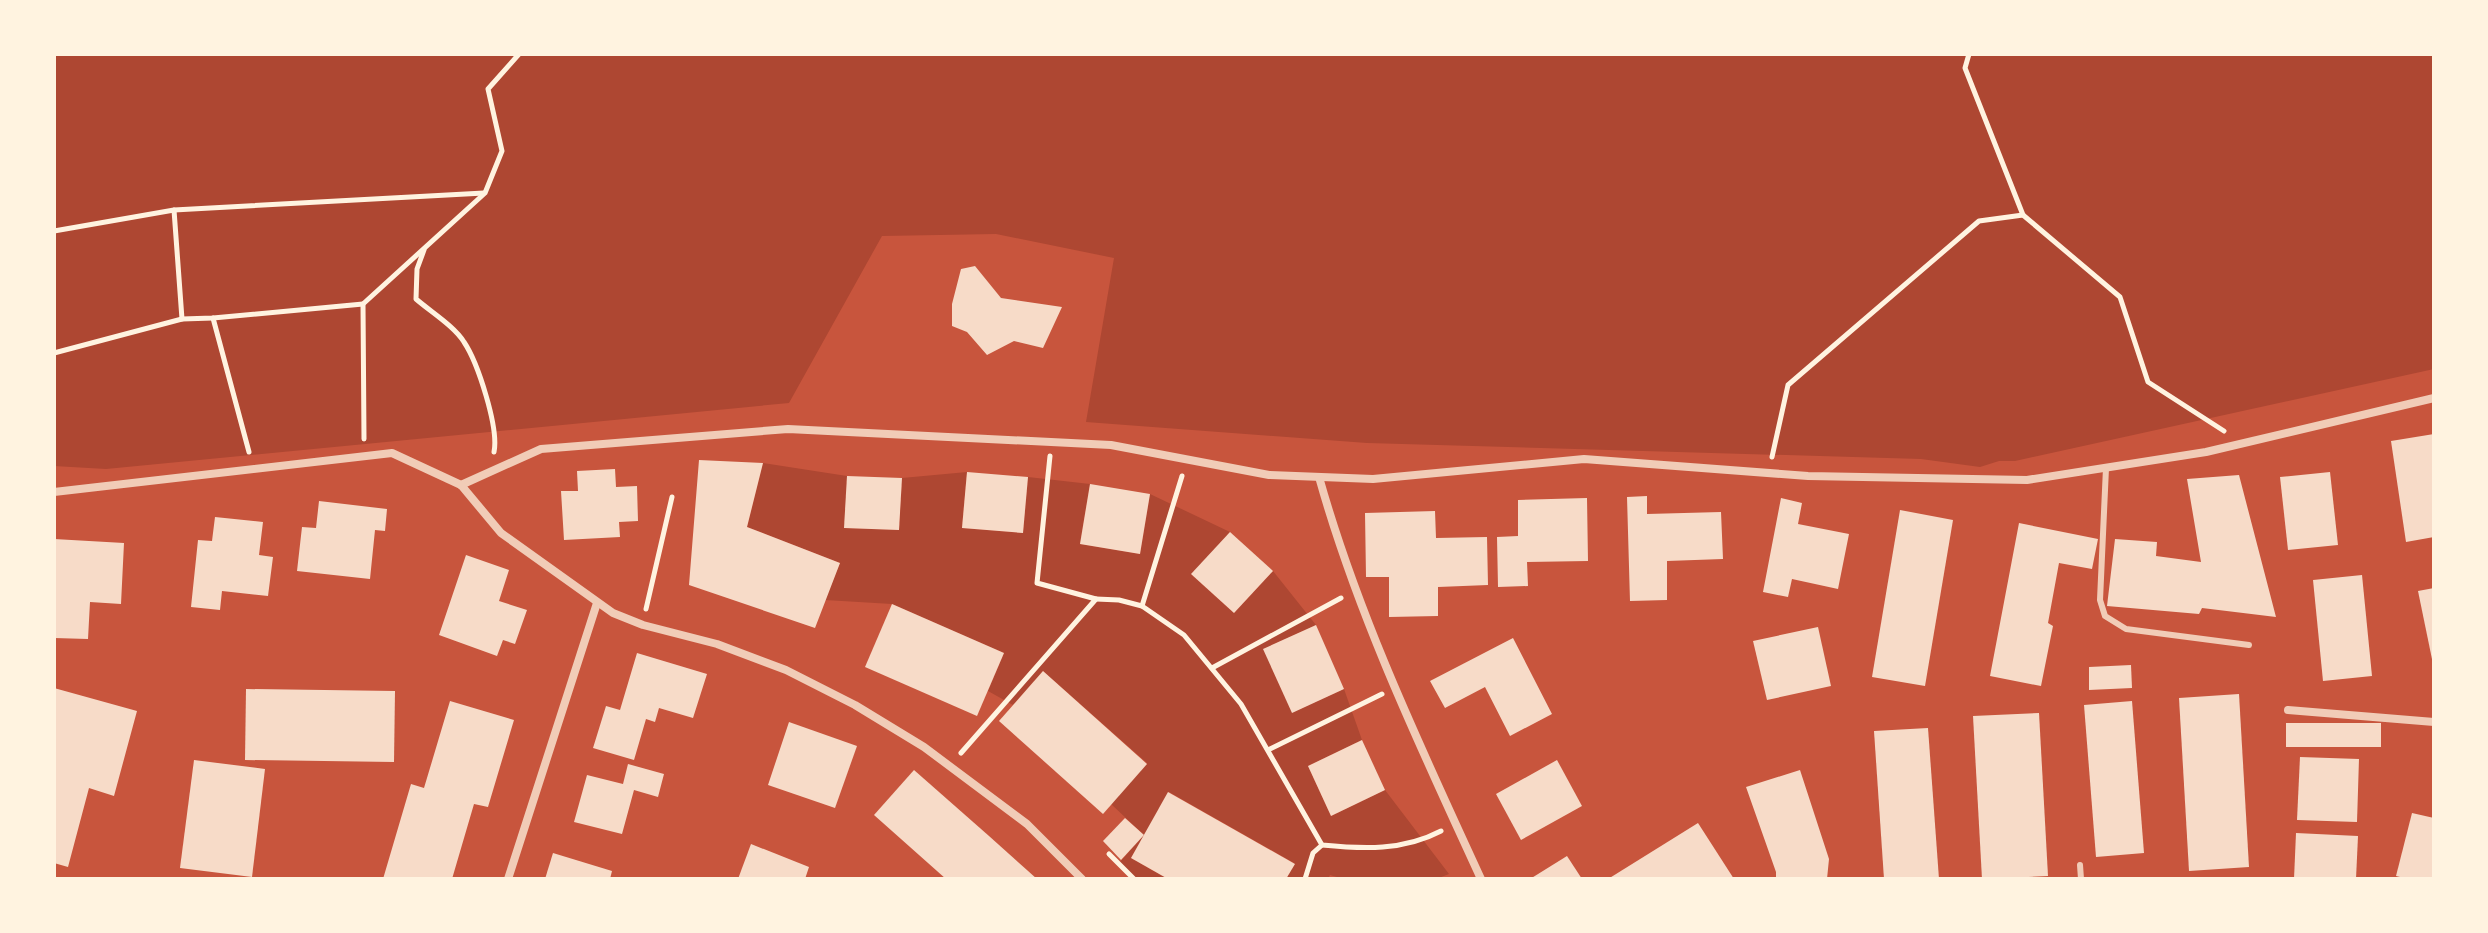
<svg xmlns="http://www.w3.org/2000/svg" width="2488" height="933" font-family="Montserrat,sans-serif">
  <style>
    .green { fill: #ae4732 }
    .building { fill: #f7dbc8 }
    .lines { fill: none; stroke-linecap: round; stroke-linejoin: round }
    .path { stroke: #fff3e0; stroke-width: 5 }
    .service { stroke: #f1ccb7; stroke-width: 6 }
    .minor { stroke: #f1ccb7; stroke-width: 8 }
  </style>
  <rect width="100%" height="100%" fill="#c8553d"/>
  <g class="green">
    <path d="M54,54H2434V369L2015,461H1999L1980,467L1921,459L1367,443L1086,422L1114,258L996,234L882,236L789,403L106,469L54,466Z"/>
    <path d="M763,463L847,476L845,528L899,530L902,478L967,472L962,528L1023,533L1028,477L1090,484L1080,544L1140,554L1150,494L1230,532L1192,575L1234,613L1273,571L1316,625L1264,649L1293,712L1344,689L1362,740L1308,766L1331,816L1385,790L1449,874L1436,879H1344L1330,875L1328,879H1286L1294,863L1169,792L1131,858L1168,879H1134L1119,863L1144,835L1111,804L1147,763L1043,671L1013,705L988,691L1004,653L892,604L825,600L840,563L747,527Z"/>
  </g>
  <g class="building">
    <path d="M975,266L1001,298L1062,307L1043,348L1014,341L987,355L967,332L952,326V304L961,269Z"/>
    <path d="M2434,434V537L2406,542L2391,441Z"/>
    <path d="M699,460L763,463L747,527L840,563L815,628L689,585Z"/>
    <path d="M615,469L616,487L637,486L638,521L619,522L620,537L564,540L561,491H578L577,471Z"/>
    <path d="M967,472L1028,477L1023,533L962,528Z"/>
    <path d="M2330,472L2338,545L2288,550L2280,477Z"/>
    <path d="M2239,475L2276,617L2202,608L2199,614L2107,606L2115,539L2157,542L2156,556L2201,562L2187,479Z"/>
    <path d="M847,476L902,478L899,530L844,528Z"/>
    <path d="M1090,484L1150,494L1140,554L1080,544Z"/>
    <path d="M1647,496V514L1721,512L1723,559L1667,561V600L1630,601L1627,497Z"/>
    <path d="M1587,498L1588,561L1527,562L1528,586L1498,587L1497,537L1518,536V500Z"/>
    <path d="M1781,498L1802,503L1798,524L1849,534L1838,589L1792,579L1788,597L1763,592Z"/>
    <path d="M319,501L387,509L385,531L375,530L370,579L297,571L302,527L316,528Z"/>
    <path d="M1900,510L1953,520L1925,686L1872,677Z"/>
    <path d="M1435,511L1436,538L1487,537L1488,585L1438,587V616L1389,617V577H1366L1365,513Z"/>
    <path d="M215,517L263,522L259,555L273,557L268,596L222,591L220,610L191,607L198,540L212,541Z"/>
    <path d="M2019,523L2098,539L2092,569L2059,563L2048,623L2053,626L2041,686L1990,676Z"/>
    <path d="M1230,532L1273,571L1234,613L1191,574Z"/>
    <path d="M54,539L124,543L121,604L90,602L88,639L54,638Z"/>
    <path d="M466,555L509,570L499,601L527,610L515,644L503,640L497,656L439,635Z"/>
    <path d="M2362,575L2372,676L2323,681L2313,580Z"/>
    <path d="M2434,588V664H2433L2418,591Z"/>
    <path d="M892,604L1004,653L977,716L865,667Z"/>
    <path d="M1316,625L1344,689L1292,713L1263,649Z"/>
    <path d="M1818,627L1831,686L1767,700L1753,641Z"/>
    <path d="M1513,638L1552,714L1510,736L1485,687L1445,708L1430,681Z"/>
    <path d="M637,653L707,674L693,718L659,708L655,722L646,719L634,760L593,748L606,706L620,710Z"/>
    <path d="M2131,665L2132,688L2089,690V667Z"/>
    <path d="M1043,671L1147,764L1103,814L999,721Z"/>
    <path d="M54,688L137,711L114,796L89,788L68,867L54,863Z"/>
    <path d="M246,689L395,691L394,762L245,760Z"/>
    <path d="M2239,694L2249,867L2189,871L2179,698Z"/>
    <path d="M450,701L514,720L488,807L474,804L452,879H383L411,784L424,788Z"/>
    <path d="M2132,701L2144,853L2096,857L2084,705Z"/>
    <path d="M2039,713L2048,876L1982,879L1973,716Z"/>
    <path d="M789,722L857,746L835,808L768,785Z"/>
    <rect x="2286" y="723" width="95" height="24"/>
    <path d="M1928,728L1939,879H1884L1874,731Z"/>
    <path d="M1362,740L1385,790L1331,816L1308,766Z"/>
    <path d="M2300,757L2359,759L2357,822L2297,820Z"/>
    <path d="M194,760L265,769L252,877L180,868Z"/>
    <path d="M1557,760L1582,806L1521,840L1496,794Z"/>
    <path d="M628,764L664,774L658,797L634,790L622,834L574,822L587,775L623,784Z"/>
    <path d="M914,770L989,836L1037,879H946L874,815Z"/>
    <path d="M1800,770L1829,859L1827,879H1776V872L1746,787Z"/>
    <path d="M1168,792L1295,864L1286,879H1168L1131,858Z"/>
    <path d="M2412,813L2434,818V879H2408L2396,876Z"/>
    <path d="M1125,818L1144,835L1121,860L1103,841Z"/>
    <path d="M1698,823L1734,879H1608Z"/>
    <path d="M2296,833L2358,836L2356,879H2294Z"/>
    <path d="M751,844L809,867L805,879H738Z"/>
    <path d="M553,853L612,871L610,879H545Z"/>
    <path d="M1567,856L1582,879H1530Z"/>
  </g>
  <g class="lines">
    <g class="path">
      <path d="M1969,54L1965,68L2023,215"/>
      <path d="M174,210L182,319"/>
      <path d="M54,231L174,210L484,193"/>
      <path d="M424,250L417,269L416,299C431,312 454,326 464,342C478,363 499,428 494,452"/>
      <path d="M213,318L249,452"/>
      <path d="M54,353L182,319L213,318L363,304"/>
      <path d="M364,439L363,304L485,193L502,151L488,89L519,54"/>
      <path d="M1772,457L1788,385L1979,221L2023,215L2120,297L2148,382L2224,431"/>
      <path d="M1182,476L1142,606L1184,635L1241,704L1322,845C1363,849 1403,851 1441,831"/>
      <path d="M1096,599L1119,600L1142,606"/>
      <path d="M646,609L672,497"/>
      <path d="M1212,668L1341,598"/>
      <path d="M1268,750L1382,694"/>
      <path d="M961,753L1096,599L1037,583L1050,456"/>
      <path d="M1109,854L1134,879"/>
      <path d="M1305,879L1313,853L1322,845"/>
    </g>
    <g class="service">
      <path d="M2106,468L2100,600L2105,616L2126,629L2249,645"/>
      <path d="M2080,865L2081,879"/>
    </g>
    <g class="minor">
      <path d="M1319,477C1358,616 1421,748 1481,879"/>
      <path d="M461,485L541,449L788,429L1111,445L1269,475L1373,479L1584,459L1808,476L2027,480L2206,452L2434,398"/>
      <path d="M54,492L392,453L461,485L501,533L613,613L643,625L717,644L786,670L855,705L924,747L1027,824L1082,879"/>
      <path d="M2288,710L2434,722"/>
      <path d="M508,879L597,603"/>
    </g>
  </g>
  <rect width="2488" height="933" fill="none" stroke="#fff3e0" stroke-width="112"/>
</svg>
